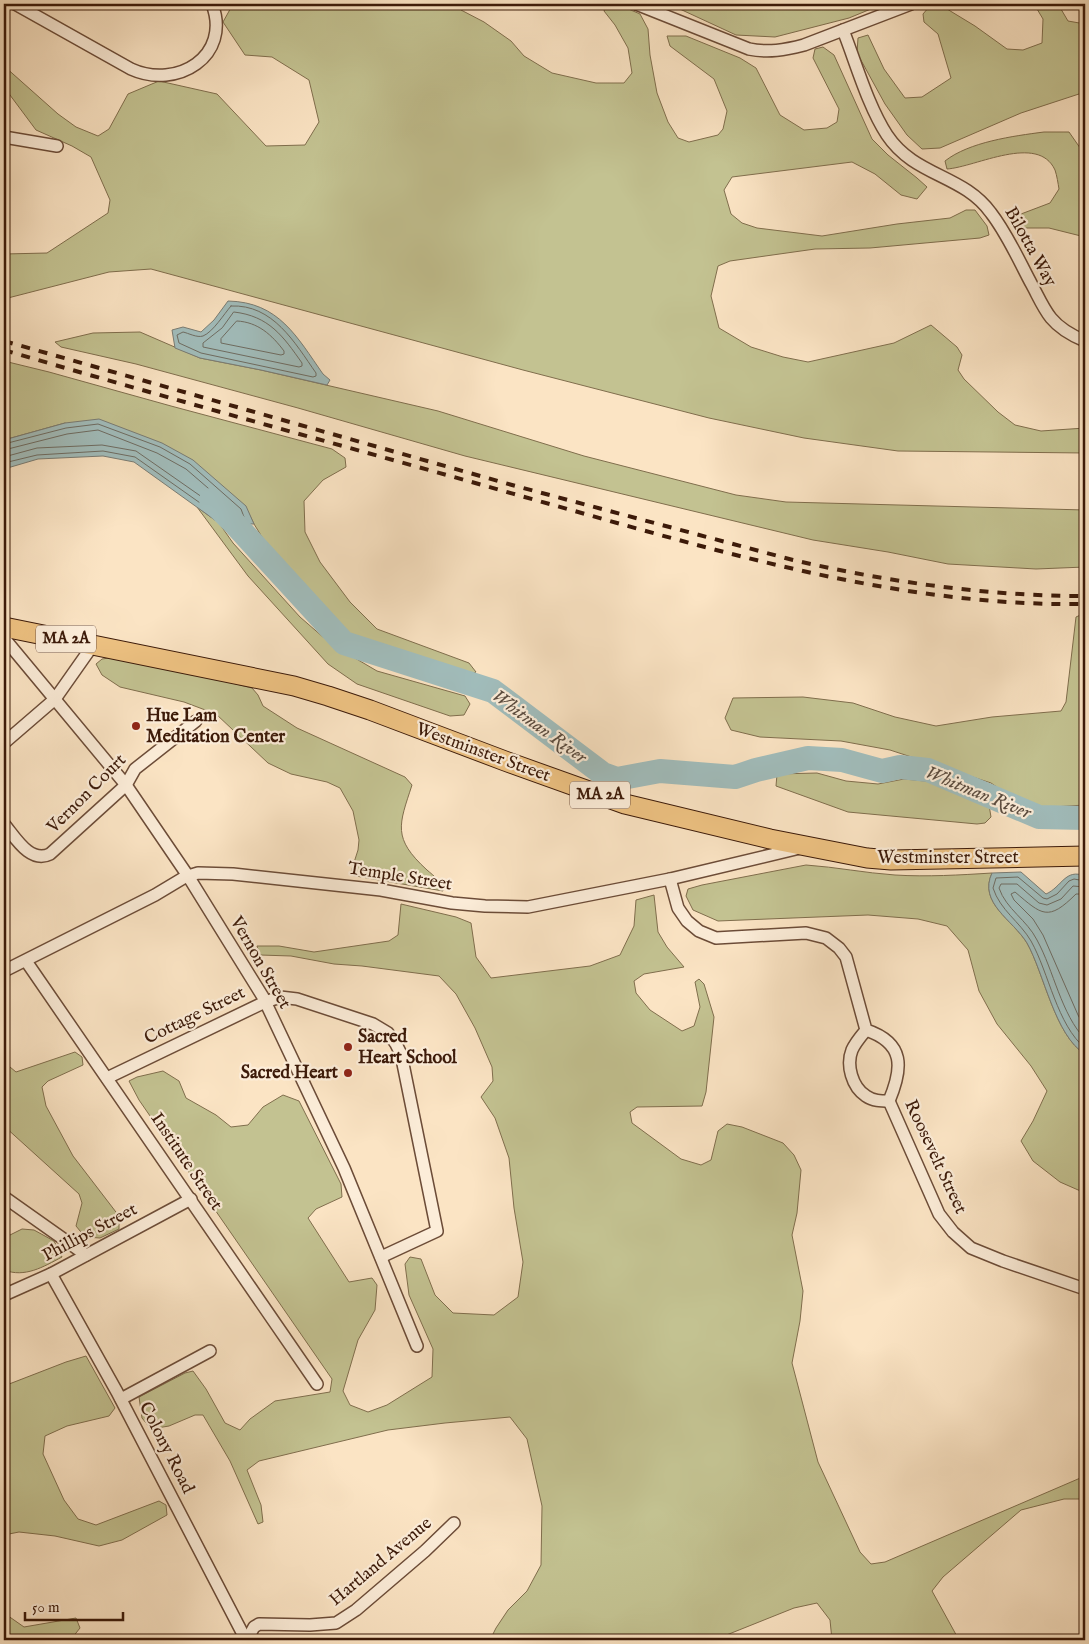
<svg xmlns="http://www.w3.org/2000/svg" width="1089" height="1644" font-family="'IM FELL English',serif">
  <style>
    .green { fill: #c3c291; stroke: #806e4d }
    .water { fill: #a1bdbc; stroke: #797c74 }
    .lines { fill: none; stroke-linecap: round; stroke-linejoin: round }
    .shore { stroke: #6e6c62; stroke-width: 1 }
    .river { stroke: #a1bdbc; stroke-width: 24 }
    .minor-casing { stroke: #6c4c38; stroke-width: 14 }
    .trunk-casing { stroke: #3c1a09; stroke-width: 21 }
    .minor { stroke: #fcedd9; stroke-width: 11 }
    .trunk { stroke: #eec282; stroke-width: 19 }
    .rail { stroke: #3c1a09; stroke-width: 4; stroke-dasharray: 9 9; stroke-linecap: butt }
    .poi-dot { fill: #8f2418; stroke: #fcedd9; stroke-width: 2 }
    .labels { text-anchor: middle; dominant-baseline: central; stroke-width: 4.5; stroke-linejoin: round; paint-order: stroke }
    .shield { fill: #fcedd9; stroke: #765947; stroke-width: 1 }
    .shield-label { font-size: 16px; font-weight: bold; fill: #3c1a09 }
    .street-label { font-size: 18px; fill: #3c1a09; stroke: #fcedd9 }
    .poi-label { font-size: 18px; font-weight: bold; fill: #3c1a09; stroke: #fcedd9; text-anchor: start }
    .water-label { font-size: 19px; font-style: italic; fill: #5a4b3f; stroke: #fcedd9 }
  </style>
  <rect width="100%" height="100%" fill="#fbe4c4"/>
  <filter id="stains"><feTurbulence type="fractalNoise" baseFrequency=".004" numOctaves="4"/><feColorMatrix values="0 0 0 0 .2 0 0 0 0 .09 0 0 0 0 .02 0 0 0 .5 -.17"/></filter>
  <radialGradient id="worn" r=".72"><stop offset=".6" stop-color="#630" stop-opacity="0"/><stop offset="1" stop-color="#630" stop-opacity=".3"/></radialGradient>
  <g class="green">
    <path d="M233,4H455L461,10L484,22L511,41L524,56L552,73L596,83H624L632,73L628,48L615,25L604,11L606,4H617L640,14L648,29L650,55L657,93L668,122L678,138L689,142L718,135L723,129L727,111L714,79L670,46L667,36H686L740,58L756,68L780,115L804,130L827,128L837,122L839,109L813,58L815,49L823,47L834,55L872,139L888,155L917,178L927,187L917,199L901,195L875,174L852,162L732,177L724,190L731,214L742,223L757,228L822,236L897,224L950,218L966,210H975L987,226L989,235L980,238L870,248L815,249L730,261L718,266L711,296L719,328L751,347L783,357L808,362L894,343L931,325L957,347L962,355L958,370L964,379L998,412L1015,425L1041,431L1085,428V453L898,451L804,438L709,418L523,370L151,269L109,272L4,299V254L47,253L108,213L110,200L91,157L72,146L36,130L4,87V66L58,114L76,127L98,136L109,129L128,94L159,81L217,94L266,146L305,145L319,122L309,80L272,57L245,55L223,22Z"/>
    <path d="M669,4H883L849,18L775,37L736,35Z"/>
    <path d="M1034,4H1058L1068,21L1085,24V92L1021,113L940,148L922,149L907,135L885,104L857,53L858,38L868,35L884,69L905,98L922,97L951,78L938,34L924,22L923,14L929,7L947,9L975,26L1007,49L1023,50L1042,43L1043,19Z"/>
    <path d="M1044,132H1069L1085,155V237L1049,228H1022L1016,225L1021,214L1050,203L1059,189C1058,183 1057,176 1055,170C1038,133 976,167 947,169L945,161C969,142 1013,136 1044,132Z"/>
    <path d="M140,332L200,358L261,370L438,411L584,456L736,495L786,502L1085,510V567L1036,569L948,564L888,552L813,540L465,456L298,408L136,364L61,347L55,342L93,333Z"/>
    <path d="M4,361L49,372L171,406L332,449L345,458L346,467L323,480L304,501L305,532L320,562L350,602L377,629L469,663L476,672L468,676L438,665L372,647L349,639L270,550L254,524L245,506L65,423L4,440Z"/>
    <path d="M197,507L219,523L233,543L300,617L331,644L377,671L465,696L470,704L464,715L450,716L357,684L328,664L248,576Z"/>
    <path d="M1085,613V805L1036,808L1014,799L991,783L890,750L841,741L760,737L731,730L725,718L733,698L803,697L853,703L895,717L936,726L992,717L1061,711L1066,702L1076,617Z"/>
    <path d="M109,658L181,670L252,688L258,695L263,706L297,728L405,777L412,785C399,825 392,838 427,870C434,876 441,881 443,891L350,875L358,850L359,840L353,811L340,788L327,782L291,774L268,763L216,714L184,702L120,687L102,675L96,664L102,659Z"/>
    <path d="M817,773L846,781L878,784L904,779L935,782L989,805L991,817L985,823L977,824L848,812L776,786L777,774Z"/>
    <path d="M806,865C836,867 865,873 895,875C927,877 960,875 992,873C978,903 1013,920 1027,943C1044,973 1055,1036 1085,1054V1193L1060,1182L1033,1161L1021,1141L1033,1121L1047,1091L1031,1066L997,1024L979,991L968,950L947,926L918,919L868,915L718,921L693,910L686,896L688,889L702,885Z"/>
    <path d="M654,895L658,932L667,947L684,967L644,974L634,981L636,993L650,1010L682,1031L694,1026L700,1007L695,982L699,979L704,984L714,1017L706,1092L702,1106L637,1107L630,1112L632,1123L681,1159L701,1165L711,1160L718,1131L727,1124L742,1127L783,1143L794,1155L801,1170L797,1213L792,1235L803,1291L800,1321L792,1363L818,1462L860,1552L871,1564L885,1562L1085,1476V1499H1064L1021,1510L943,1577L932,1591L959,1640H832L830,1620L817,1603L794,1608L714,1640H490L496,1628L508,1610L527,1591L541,1565L542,1506L527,1439L510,1417L445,1423L388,1430L259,1461L247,1470L261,1505L263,1522L258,1524L230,1461L203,1415H195L169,1426L151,1429L142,1418L139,1397L185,1373L193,1371L206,1389L225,1423L240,1430L250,1419L275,1401L330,1392L332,1379L139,1100L129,1081L137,1077L163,1071L179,1081L186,1098L216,1115L231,1127L248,1125L263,1107L283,1095L299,1101L341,1184L342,1197L316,1209L308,1218L349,1282L372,1278L377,1285L375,1310L358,1340L343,1391L350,1405L368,1412L387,1405L432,1377L433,1349L409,1295L405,1264L410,1257L421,1259L435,1295L453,1313L494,1315L518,1297L523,1262L514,1208L509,1158L495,1118L481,1097L493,1081L492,1067L475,1028L456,994L439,976L362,966L334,964L291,956L260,955L257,946H279L314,952L389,941L398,935L401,904L456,917L471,923L476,957L491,978L590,966L620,955L634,926L636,900Z"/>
    <path d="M75,1052L82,1057L83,1065L48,1081L42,1087L46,1106L73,1156L119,1216V1229L100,1238L85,1237L76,1226L82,1203L79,1194L4,1126V1062L16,1072Z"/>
    <path d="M22,1229L34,1230L54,1241L62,1257C43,1267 25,1278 4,1270V1238Z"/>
    <path d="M86,1356L115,1408L109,1416L67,1426L45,1436L43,1454L64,1500L78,1519L96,1525L159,1501L166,1505L167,1515L122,1540L99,1546L55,1536L19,1532L4,1535V1386L66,1362Z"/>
    <path d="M4,1613L24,1627L76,1618L80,1628L72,1638L66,1640H4Z"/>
  </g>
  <g class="water">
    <path d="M228,301C279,302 297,337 323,374L330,380L327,385L261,370L200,358L175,348L172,330L183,327L201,332L214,320Z"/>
    <path d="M99,419L162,443L193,460L246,506L254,524L219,523L134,462L103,456L38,459L4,469V440L65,423Z"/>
    <path d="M1021,872L1046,894C1062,887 1065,868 1085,876V1054C1055,1036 1044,973 1027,943C1013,920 978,903 992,873Z"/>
  </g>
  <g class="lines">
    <g class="shore">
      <path d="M231,306C273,304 295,343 316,373V376L313,377L201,353L179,343L177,335L183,332C188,333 197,338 203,336C213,332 224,314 231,306Z"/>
      <path d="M234,312C269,316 283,336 302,363V366L299,367L203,347V343L222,328Z"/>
      <path d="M237,321C258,322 272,335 284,351V354L281,355L221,343V339Z"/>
      <path d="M4,444L66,428L98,424L160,447L190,464L241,509L244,517L242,519L220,517L135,457L103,451L37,455L4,463"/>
      <path d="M4,450L67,434L98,430L157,453L186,469L230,507L231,510L229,512L222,511L136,451L102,445L37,448L4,457"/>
      <path d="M1085,881L1074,879L1069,881L1057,894L1047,899L1043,898L1018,877L996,878L993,888C1000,910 1020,922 1031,941C1049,973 1057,1025 1085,1048"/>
      <path d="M1085,887L1073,886L1061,899L1047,905L1039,903L1017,884H1001L999,888C1006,909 1027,920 1037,940C1054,971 1061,1014 1085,1039"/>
      <path d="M1085,894H1076C1048,922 1042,915 1015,892L1011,894L1014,900L1033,919L1043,935L1078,1015L1085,1028"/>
    </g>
    <path class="river" d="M211,500L234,523L344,643L493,691L603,774L617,779L660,771L735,777L756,770L808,758L842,760L882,771L900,767L928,770L1039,817L1085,818"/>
    <defs>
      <g id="minor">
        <path d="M15,4L131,69C177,90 232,56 212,4"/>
        <path d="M636,4L749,49C768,53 785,50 804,45L911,4"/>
        <path d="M843,30C856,63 868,106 887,135C915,177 963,174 991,213C1008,235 1019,261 1032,285C1038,296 1043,308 1051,318C1060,329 1073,336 1085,341"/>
        <path d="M4,137L57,146"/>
        <path d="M4,638L126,785L188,876L263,997L344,1168L417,1346"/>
        <path d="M4,743L55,699L93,645"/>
        <path d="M4,824C15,837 30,864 50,854L126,785L135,769L196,721"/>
        <path d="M670,879L678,908L687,921L699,931L716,938L806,933L826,938L839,948L846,957L866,1030C861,1036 855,1043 852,1050C846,1065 852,1087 866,1096C873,1101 881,1101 889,1101C903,1068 905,1043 866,1030"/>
        <path d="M26,961L317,1384"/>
        <path d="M4,971L155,895L185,877L198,873L233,874L381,890L452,903L485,906L528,907L670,879L800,848"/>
        <path d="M107,1078L265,1002L280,997L297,999L373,1024L388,1033L396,1044L401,1054L437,1231L381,1257"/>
        <path d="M889,1101L939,1214L953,1232L971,1248L1003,1261L1085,1289"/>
        <path d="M4,1197L86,1255"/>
        <path d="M51,1274L117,1392L246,1640"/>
        <path d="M4,1295L51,1274L191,1199"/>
        <path d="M121,1399L210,1351"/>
        <path d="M247,1640L254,1627L259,1624L310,1625L336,1623L356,1610L425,1551L454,1523"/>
      </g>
      <path id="trunk" d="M4,627L294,686L328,696L370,710L505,761L625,804L770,839L867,858L891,860L1085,856"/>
    </defs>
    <use href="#minor" class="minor-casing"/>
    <use href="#trunk" class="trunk-casing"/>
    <use href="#minor" class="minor"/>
    <use href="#trunk" class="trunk"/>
    <g class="rail">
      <path d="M4,341L512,485L793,560C889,582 986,596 1085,596"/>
      <path d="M4,350C176,401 349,447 521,496C705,547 892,607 1085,604"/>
    </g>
  </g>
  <g class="poi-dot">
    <circle cx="136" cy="726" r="5"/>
    <circle cx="348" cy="1047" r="5"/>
    <circle cx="348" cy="1073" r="5"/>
  </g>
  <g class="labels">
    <g class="shield">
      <rect x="36" y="625.5" width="60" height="27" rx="4"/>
      <rect x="570" y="781.5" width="60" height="27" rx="4"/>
    </g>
    <g class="shield-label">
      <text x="66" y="639">MA 2A</text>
      <text x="600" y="795">MA 2A</text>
    </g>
    <g class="street-label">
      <text transform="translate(1030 247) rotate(61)">Bilotta Way</text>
      <text transform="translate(483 753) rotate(20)">Westminster Street</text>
      <text transform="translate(87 794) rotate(-45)">Vernon Court</text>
      <text x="948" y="858">Westminster Street</text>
      <text transform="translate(400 877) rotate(9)">Temple Street</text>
      <text transform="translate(260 963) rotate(60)">Vernon Street</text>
      <text transform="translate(195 1016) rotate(-26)">Cottage Street</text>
      <text transform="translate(935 1157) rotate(65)">Roosevelt Street</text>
      <text transform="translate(186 1162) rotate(56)">Institute Street</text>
      <text transform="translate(90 1233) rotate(-28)">Phillips Street</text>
      <text transform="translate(166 1448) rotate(63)">Colony Road</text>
      <text transform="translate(381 1562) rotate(-40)">Hartland Avenue</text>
    </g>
    <g class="poi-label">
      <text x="146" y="716">Hue Lam<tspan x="146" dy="21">Meditation Center</tspan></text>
      <text x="358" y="1037">Sacred<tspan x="358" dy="21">Heart School</tspan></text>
      <text x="338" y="1073" text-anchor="end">Sacred Heart</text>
    </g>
    <g class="water-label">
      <text transform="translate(539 727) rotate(36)">Whitman River</text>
      <text transform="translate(978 793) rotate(22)">Whitman River</text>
    </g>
  </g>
  <rect width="1089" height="1644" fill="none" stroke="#fbe4c4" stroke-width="20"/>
  <rect x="5" y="5" width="1079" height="1634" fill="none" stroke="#3c1a09" stroke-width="2.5"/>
  <rect x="10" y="10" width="1069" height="1624" fill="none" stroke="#3c1a09"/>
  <path d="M25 1612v8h98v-8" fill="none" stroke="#3c1a09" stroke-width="2.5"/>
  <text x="32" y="1612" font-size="15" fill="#3c1a09" stroke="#fcedd9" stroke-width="4" paint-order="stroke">50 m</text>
  <rect width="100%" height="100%" filter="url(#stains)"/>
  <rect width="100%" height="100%" fill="url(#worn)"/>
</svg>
